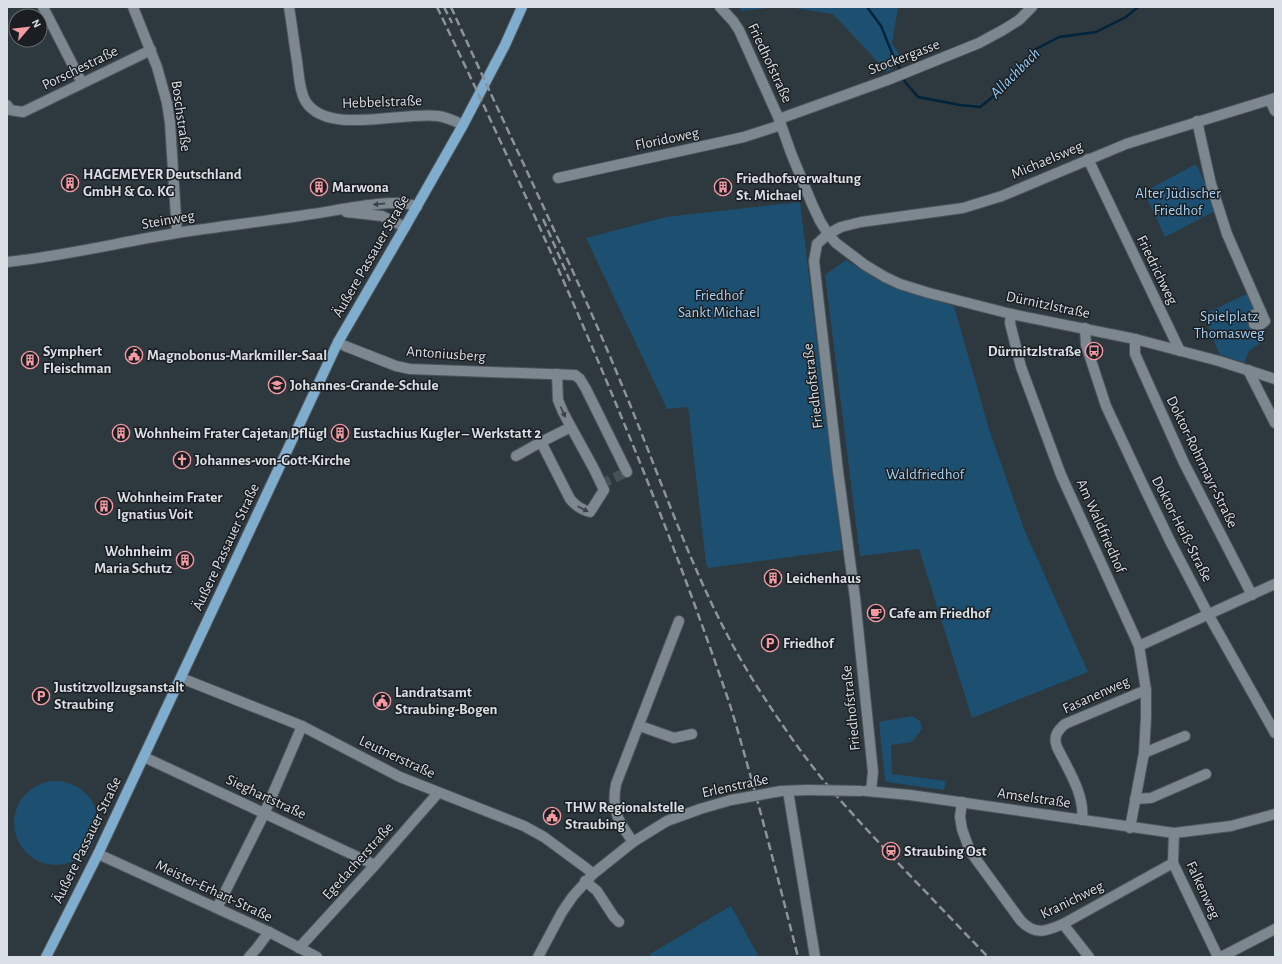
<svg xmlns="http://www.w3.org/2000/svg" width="1282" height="964" font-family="'Alegreya Sans',sans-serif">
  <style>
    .green { fill: #1d4f71 }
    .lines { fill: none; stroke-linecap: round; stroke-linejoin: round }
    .stream { stroke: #00243d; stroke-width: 2.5 }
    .minor-tunnel { stroke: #485158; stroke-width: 10; stroke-dasharray: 10 5; stroke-linecap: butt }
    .minor-casing { stroke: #4d555a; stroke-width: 12 }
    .major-casing { stroke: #4d555a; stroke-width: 12 }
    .minor { stroke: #7c878f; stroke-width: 10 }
    .major { stroke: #80accd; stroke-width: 10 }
    .rail { stroke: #8c9499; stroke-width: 2.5; stroke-dasharray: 8 4; stroke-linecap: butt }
    .minor-bridge-casing { stroke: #4d555a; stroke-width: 12; stroke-linecap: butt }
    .minor-bridge { stroke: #7c878f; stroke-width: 10 }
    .oneway { fill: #3c4348 }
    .labels { text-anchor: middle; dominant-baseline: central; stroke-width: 3; stroke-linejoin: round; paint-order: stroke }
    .street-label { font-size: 15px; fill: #d9dfe4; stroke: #1a1e22 }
    .poi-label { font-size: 15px; font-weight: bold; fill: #d9dfe4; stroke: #1a1e22; text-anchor: start }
    .park-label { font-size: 15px; fill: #a7d2f4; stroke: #1a1e22 }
    .water-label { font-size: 16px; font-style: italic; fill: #94cffb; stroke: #1a1e22 }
  </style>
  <rect width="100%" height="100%" fill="#2e383f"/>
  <g class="green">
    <path d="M737,7H777L743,11Z"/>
    <path d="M788,7H898L892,43L903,61L887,72L833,14Z"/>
    <path d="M1196,164L1217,210L1165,237L1144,192Z"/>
    <path d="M800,202L842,550L708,568L706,563L688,407L667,409L586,238L666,217Z"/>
    <path d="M846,260L875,278L893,287L954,306L989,429L1024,529L1088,672L972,718L919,549L860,556L825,275Z"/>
    <path d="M1249,293L1257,309L1249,313L1248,326L1257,329L1266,339L1249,351L1244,363L1219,354L1204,314Z"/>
    <path d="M912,716L920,721L922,729L912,742L891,745L892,774L946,781L944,790L888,782L885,780L879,722Z"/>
    <circle cx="56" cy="823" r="42"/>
    <path d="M731,906L759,957H651L650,954Z"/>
  </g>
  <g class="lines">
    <g class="stream">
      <path d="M867,7L881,26L892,53L901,71"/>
      <path d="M903,76L905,82L918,97L960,105L980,107L995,95L1013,79L1036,49L1059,37L1096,32L1126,17L1138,7"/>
    </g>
    <path class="minor-tunnel" d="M601,484L627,472"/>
    <defs>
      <g id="minor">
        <path d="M43,7L82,83"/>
        <path d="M133,7L157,67L167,103L170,123L177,233"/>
        <path d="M289,7C292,25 294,43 297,61C299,74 299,91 306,102C328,136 404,111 438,116C446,117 455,121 463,125"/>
        <path d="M720,7L733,21L739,30L779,119L791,153L812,204L820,221L828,234L836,243L865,265L885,277L900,284L929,293L1011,314L1135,339L1219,361L1275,379"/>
        <path d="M1270,100L1275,111"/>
        <path d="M7,105L10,110L23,112L151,50"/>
        <path d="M779,119L890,79L979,43L1003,30L1019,20L1032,7"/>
        <path d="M1197,121L1211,184L1227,234L1265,321L1260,325L1254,324V315L1261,311"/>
        <path d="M1088,159L1180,351"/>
        <path d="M558,178L744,137L781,125"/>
        <path d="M346,212L382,216L405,227"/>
        <path d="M7,262C64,256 121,242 177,233C222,226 267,221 312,214C336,211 398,196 417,207"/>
        <path d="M1011,314L1010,323L1021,367L1061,475L1139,646L1146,690V717L1144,753L1130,828"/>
        <path d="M1085,328L1086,345L1106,406L1143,485L1171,543L1208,614L1275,733"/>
        <path d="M1135,339V354L1184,463L1252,595"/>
        <path d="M338,342L345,346L396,366L410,369L575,375L580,379L586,389L627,472"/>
        <path d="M1248,370L1275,423"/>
        <path d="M557,374L558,400L563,412L571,427L541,442L570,499C575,505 582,510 590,512L604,490L594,469L571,427"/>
        <path d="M516,456L541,442"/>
        <path d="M1139,646L1275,584"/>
        <path d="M181,678L302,726L400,777L524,826L544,837L586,868L593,874"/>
        <path d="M640,726L674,738L692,734"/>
        <path d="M1144,753L1185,736"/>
        <path d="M144,757L375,865"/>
        <path d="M781,791L807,790"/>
        <path d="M788,791L815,957"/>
        <path d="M866,791L910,795L1174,833L1231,826L1275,814"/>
        <path d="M871,791L873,772L855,598L838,471L814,261L817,244L828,234L841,227L861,222L963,208L1002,196L1126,144L1275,98"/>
        <path d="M1135,799L1151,798L1206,774"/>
        <path d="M962,802L960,817L962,829L970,851L1021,921C1036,936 1046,931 1063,924L1173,863"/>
        <path d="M1082,820C1085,794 1068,770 1057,747C1053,737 1057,731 1065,724L1146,690"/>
        <path d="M1174,833L1173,863L1218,957"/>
        <path d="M633,842C618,821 611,810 616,784L679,621"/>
        <path d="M98,854L269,932L317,957"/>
        <path d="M585,881L597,891L614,917L619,922"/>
        <path d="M217,908L265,812L302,726"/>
        <path d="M1063,924L1089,957"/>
        <path d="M299,948L375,865L438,793"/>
        <path d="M249,957L257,948L269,932"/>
        <path d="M538,957L562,912L573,896L593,874L633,842L667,821L700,809L731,800"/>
        <path d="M1221,957L1275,929"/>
      </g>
      <path id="major" d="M46,957L98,854L338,342L405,227L463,125L505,45L522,7"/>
    </defs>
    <use href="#minor" class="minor-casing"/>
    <use href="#major" class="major-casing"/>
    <use href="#minor" class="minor"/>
    <use href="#major" class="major"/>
    <g class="rail">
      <path d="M437,7C546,234 649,466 730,705C740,737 749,771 758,803C772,855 785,906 798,957"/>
      <path d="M444,7L452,23"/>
      <path d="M451,7C509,135 571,261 624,390C666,491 699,596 758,688C780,722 803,756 829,787C850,812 873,836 896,861C927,893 957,925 988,957"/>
      <path d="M543,219L570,281"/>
    </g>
    <defs>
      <g id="minor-bridge">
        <path d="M807,790L862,791"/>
        <path d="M731,800L781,791"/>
      </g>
    </defs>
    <use href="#minor-bridge" class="minor-bridge-casing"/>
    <use href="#minor-bridge" class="minor-bridge"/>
  </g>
  <defs><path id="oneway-solid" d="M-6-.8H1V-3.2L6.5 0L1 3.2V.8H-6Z"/></defs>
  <g class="oneway">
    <use href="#oneway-solid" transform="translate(379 204) rotate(174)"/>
    <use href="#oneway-solid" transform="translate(563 412) rotate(65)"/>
    <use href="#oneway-solid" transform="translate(583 509) rotate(28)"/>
  </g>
  <defs>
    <symbol id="building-ring" viewBox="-11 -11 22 22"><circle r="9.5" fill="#1a1e22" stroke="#f49aa3" stroke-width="1.5"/><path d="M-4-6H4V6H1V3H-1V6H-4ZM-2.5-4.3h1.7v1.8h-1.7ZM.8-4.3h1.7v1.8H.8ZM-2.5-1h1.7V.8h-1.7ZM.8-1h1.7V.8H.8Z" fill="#f49aa3"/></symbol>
    <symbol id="bus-ring" viewBox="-11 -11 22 22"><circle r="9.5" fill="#1a1e22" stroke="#f49aa3" stroke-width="1.5"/><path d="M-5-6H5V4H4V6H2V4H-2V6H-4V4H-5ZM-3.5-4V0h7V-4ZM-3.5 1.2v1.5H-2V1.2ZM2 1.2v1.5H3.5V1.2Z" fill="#f49aa3"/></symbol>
    <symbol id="civic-ring" viewBox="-11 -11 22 22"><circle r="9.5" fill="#1a1e22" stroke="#f49aa3" stroke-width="1.5"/><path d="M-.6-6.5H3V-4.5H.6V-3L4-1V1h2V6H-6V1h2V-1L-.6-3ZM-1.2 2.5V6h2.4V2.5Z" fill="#f49aa3"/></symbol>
    <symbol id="school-ring" viewBox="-11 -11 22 22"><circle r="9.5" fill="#1a1e22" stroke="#f49aa3" stroke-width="1.5"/><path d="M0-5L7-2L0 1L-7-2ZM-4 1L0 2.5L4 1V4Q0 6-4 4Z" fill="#f49aa3"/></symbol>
    <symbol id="church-ring" viewBox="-11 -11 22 22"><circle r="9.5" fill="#1a1e22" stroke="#f49aa3" stroke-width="1.5"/><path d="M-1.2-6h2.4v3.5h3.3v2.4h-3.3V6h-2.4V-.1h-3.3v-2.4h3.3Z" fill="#f49aa3"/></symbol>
    <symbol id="cafe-ring" viewBox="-11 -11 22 22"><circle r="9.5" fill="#1a1e22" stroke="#f49aa3" stroke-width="1.5"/><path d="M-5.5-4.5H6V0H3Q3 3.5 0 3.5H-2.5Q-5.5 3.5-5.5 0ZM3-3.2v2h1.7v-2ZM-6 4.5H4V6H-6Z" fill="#f49aa3"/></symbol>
    <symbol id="parking-ring" viewBox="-11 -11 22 22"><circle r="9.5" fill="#1a1e22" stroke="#f49aa3" stroke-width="1.5"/><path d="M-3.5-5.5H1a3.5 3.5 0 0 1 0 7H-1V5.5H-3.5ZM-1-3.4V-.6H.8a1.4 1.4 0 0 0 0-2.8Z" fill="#f49aa3"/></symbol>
    <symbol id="station-ring" viewBox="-11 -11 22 22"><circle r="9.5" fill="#1a1e22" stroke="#f49aa3" stroke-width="1.5"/><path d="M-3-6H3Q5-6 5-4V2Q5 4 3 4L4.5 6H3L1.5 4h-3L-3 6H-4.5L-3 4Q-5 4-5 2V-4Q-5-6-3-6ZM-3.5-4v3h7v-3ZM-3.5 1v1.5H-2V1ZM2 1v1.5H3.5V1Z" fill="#f49aa3"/></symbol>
  </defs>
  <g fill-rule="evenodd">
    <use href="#building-ring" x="60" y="173" width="20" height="20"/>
    <use href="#building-ring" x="309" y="177" width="20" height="20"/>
    <use href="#building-ring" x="713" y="177" width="20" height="20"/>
    <use href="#bus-ring" x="1084" y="341" width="20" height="20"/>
    <use href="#civic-ring" x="124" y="345" width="20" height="20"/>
    <use href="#building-ring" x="20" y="350" width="20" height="20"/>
    <use href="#school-ring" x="267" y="375" width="20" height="20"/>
    <use href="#building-ring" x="111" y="423" width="20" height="20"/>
    <use href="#building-ring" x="330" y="423" width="20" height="20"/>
    <use href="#church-ring" x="172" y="450" width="20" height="20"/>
    <use href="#building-ring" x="94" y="496" width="20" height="20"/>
    <use href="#building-ring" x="175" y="550" width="20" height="20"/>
    <use href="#building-ring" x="763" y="568" width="20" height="20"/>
    <use href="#cafe-ring" x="866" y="603" width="20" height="20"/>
    <use href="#parking-ring" x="760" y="633" width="20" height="20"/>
    <use href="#parking-ring" x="31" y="686" width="20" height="20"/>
    <use href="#civic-ring" x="372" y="691" width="20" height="20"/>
    <use href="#civic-ring" x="542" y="806" width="20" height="20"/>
    <use href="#station-ring" x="881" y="841" width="20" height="20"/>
  </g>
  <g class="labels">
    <g class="street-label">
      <text transform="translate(904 57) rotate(-21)">Stockergasse</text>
      <text transform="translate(770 63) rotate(65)">Friedhofstraße</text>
      <text transform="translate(80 68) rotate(-26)">Porschestraße</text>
      <text transform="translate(382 102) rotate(-2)">Hebbelstraße</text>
      <text transform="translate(181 116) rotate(82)">Boschstraße</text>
      <text transform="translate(667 139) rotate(-12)">Floridoweg</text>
      <text transform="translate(1047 160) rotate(-23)">Michaelsweg</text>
      <text transform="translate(168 220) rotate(-10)">Steinweg</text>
      <text transform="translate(371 256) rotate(-60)">Äußere Passauer Straße</text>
      <text transform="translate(1157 270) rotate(64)">Friedrichweg</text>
      <text transform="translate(1048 305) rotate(12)">Dürnitzlstraße</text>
      <text transform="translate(446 354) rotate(4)">Antoniusberg</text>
      <text transform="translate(813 386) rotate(-97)">Friedhofstraße</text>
      <text transform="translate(1202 462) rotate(64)">Doktor-Rohrmayr-Straße</text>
      <text transform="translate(1101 526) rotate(66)">Am Waldfriedhof</text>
      <text transform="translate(1182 529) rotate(63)">Doktor-Heiß-Straße</text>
      <text transform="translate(226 547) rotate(-65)">Äußere Passauer Straße</text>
      <text transform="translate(1096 695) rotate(-24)">Fasanenweg</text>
      <text transform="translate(851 708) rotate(-96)">Friedhofstraße</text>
      <text transform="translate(397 757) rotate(25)">Leutnerstraße</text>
      <text transform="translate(735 786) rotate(-12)">Erlenstraße</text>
      <text transform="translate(266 797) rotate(25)">Sieghartstraße</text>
      <text transform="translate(1034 798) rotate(8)">Amselstraße</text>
      <text transform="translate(87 840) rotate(-64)">Äußere Passauer Straße</text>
      <text transform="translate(358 861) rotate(-48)">Egedacherstraße</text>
      <text transform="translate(1203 890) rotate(65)">Falkenweg</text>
      <text transform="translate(214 891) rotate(25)">Meister-Erhart-Straße</text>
      <text transform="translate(1072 900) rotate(-26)">Kranichweg</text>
    </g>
    <g class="poi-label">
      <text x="83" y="174">HAGEMEYER Deutschland<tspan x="83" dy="17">GmbH &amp; Co. KG</tspan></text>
      <text x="736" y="178">Friedhofsverwaltung<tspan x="736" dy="17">St. Michael</tspan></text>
      <text x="332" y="187">Marwona</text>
      <text x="43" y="351">Symphert<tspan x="43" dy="17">Fleischman</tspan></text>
      <text x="1081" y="351" text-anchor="end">Dürmitzlstraße</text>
      <text x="147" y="355">Magnobonus-Markmiller-Saal</text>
      <text x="290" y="385">Johannes-Grande-Schule</text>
      <text x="134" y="433">Wohnheim Frater Cajetan Pflügl</text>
      <text x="353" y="433">Eustachius Kugler – Werkstatt 2</text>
      <text x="195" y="460">Johannes-von-Gott-Kirche</text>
      <text x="117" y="497">Wohnheim Frater<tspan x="117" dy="17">Ignatius Voit</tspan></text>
      <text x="172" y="551" text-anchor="end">Wohnheim<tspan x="172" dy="17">Maria Schutz</tspan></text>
      <text x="786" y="578">Leichenhaus</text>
      <text x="889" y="613">Cafe am Friedhof</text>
      <text x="783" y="643">Friedhof</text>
      <text x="54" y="687">Justitzvollzugsanstalt<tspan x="54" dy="17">Straubing</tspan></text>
      <text x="395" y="692">Landratsamt<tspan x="395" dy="17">Straubing-Bogen</tspan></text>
      <text x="565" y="807">THW Regionalstelle<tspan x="565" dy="17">Straubing</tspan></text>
      <text x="904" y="851">Straubing Ost</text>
    </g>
    <g class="park-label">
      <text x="1178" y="193">Alter Jüdischer<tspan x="1178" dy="17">Friedhof</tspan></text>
      <text x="719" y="295">Friedhof<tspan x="719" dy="17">Sankt Michael</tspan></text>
      <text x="1229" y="316">Spielplatz<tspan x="1229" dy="17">Thomasweg</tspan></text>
      <text x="925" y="474">Waldfriedhof</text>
    </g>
    <g class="water-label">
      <text transform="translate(1015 73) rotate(-45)">Allachbach</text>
    </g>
  </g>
  <rect width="1282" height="964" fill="none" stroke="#d9dfe4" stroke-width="16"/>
  <g transform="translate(28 28) rotate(62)"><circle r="19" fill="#1a1e22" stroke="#666b70"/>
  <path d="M0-3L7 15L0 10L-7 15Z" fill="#f49aa3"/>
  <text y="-6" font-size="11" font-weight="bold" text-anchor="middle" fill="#d9dfe4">N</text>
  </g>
</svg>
